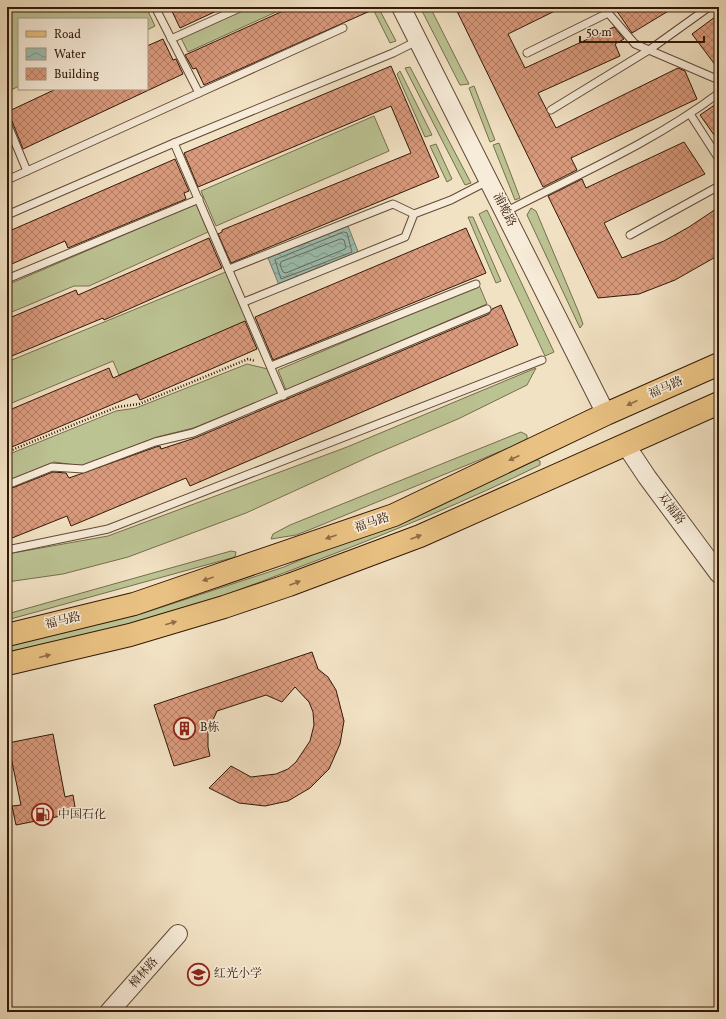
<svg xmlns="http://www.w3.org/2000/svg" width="726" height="1019" font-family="Vollkorn,'Noto Serif SC',serif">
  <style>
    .grass { fill: #bcc393; stroke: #776e4d }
    .water { fill: url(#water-waves); stroke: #717c6d }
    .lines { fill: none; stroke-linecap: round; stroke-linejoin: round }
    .shore { stroke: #666b5c; stroke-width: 1 }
    .building { fill: url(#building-cross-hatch); stroke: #321807 }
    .service-casing { stroke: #624a36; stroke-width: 9 }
    .tertiary-casing { stroke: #624a36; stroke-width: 20 }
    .primary-casing { stroke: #321807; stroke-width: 24 }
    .path { stroke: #321807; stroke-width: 2.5; stroke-dasharray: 1 2; stroke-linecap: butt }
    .service { stroke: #f7ecd9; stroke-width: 7 }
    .tertiary { stroke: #f7ecd9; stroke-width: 18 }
    .primary { stroke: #e9c182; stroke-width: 22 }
    .oneway { fill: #8e6c44 }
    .labels { text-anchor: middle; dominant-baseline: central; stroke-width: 3.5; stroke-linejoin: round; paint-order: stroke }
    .street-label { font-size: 12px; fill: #321807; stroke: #f7ecd9 }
    .poi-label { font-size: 12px; fill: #321807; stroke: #f7ecd9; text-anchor: start }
  </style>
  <defs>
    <pattern id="water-waves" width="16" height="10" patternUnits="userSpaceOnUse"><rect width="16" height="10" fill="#9bbeb1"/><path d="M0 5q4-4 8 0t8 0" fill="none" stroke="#7f998e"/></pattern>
    <pattern id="building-cross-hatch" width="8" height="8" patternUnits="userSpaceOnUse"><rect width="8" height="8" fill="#da9a7d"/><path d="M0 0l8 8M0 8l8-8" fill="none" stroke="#b17d64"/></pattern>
  </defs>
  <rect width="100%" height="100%" fill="#f2e2c4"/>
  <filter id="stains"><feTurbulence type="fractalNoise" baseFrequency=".005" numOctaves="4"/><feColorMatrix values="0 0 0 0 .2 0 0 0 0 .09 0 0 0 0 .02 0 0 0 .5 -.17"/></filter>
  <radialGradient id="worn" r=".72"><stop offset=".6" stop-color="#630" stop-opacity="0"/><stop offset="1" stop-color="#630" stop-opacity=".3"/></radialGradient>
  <g class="grass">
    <path d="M7,7H146L155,26L147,30V19H19V86L7,92Z"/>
    <path d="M249,7H287L188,52L181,38Z"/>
    <path d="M372,7H378L396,41L390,43Z"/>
    <path d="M420,7H430L469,84L460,85Z"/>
    <path d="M410,67L471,183L465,185L405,68Z"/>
    <path d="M400,71L432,135L425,137L397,74Z"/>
    <path d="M474,86L495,140L490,142L469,88Z"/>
    <path d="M374,116L389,151L216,226L201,191Z"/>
    <path d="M499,143L520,198L515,200L493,145Z"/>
    <path d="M436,144L452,179L447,182L430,146Z"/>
    <path d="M196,204L208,232L89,286H74L7,314V285Z"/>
    <path d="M531,208L536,211L579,313L583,324L580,328L527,215Z"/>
    <path d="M487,210L554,352L545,356L479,214Z"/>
    <path d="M468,217H473L501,281L496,283Z"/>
    <path d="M228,271L248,321L119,375L113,361L7,405V362Z"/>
    <path d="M479,285L487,304L286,390L278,370Z"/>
    <path d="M247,364L268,369L279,395L193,428L157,437L83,466L54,462L7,482V455L116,411L136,408Z"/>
    <path d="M536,368L527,385L458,419L373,455L246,513L128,557L63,574L7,582V554L108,536L347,447Z"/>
    <path d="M521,432L527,435V439L511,447L309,530L296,535L271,539L273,534L290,525Z"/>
    <path d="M535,459L540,461V465C469,500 396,530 323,558C268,579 214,600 158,617C108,633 58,642 7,652V643L141,614L284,567Z"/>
    <path d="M231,551L236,552L235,557L7,620V614Z"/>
  </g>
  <path class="water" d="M348,226L359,254L279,285L268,258Z"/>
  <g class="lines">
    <g class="shore">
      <path d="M344,232L347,233L352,252L281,279L275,260Z"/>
      <path d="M341,239L344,240L346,247L345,249L286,273L283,272L280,265L281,262Z"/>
    </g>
  </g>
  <g class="building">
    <path d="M170,7H225L180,28Z"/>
    <path d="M292,7H379L204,85L196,68L193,69L185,55Z"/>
    <path d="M455,7H563L508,34L525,68L614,27L624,39L615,44L620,56L538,93L556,128L678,68L685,71L697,99L571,158L577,170L543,187Z"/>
    <path d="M614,7H675L632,33Z"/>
    <path d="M719,14V70L692,34Z"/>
    <path d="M163,39L173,60L176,59L183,74L23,149L12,121L7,118V112L56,89H147V46Z"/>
    <path d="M391,66L439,177L231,263L218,234L222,232V230L411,153L391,106L198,187L184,153Z"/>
    <path d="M719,102V142L700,115Z"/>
    <path d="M684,142L705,174L604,223L622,258L664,241L689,227L719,207V255L675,280L639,294L598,298L548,196L582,179L586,188Z"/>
    <path d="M175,159L189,191L184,193L186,199L68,248L65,241L7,266V232Z"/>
    <path d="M466,228L486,273L273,360L255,317Z"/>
    <path d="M209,238L222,268L104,320L103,318L7,358V319L76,290L78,295Z"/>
    <path d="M501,305L518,345L190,486L186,478L71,526L67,516L7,540V490L53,472L66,473L69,478L156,447L160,446L161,449L195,438L489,314L492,309Z"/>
    <path d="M245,321L257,349L140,400L137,394L7,449V411L109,368L113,378Z"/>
    <path d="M312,652L318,669L328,677L336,690L344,721L340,744L329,769L310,788L288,801L265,806L239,803L209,788L231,766L251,777L276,774L288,769L296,762L310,741L314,725L313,712L309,702L295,687L282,702L266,695L217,711L208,731V747L210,756L174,766L154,705Z"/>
    <path d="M53,734L65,797L73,795L76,813L16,825L12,806L21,805L8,743Z"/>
  </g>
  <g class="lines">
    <defs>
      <g id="service">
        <path d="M603,7L635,44L719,80"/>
        <path d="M171,39L242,7"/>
        <path d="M527,53L608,13"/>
        <path d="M199,93L343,28"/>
        <path d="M551,110L649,50L709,7"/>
        <path d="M690,114L719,159"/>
        <path d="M7,123L27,171L199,93L155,7"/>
        <path d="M174,143L283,396"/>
        <path d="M7,180L27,171"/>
        <path d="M505,212C577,175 654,142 719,93"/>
        <path d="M7,215L174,143L393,53L417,41"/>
        <path d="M630,235L719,186"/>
        <path d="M229,269L393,204L414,214"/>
        <path d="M7,279L199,199"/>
        <path d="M244,302L405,237L414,214L451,200L488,181"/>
        <path d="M271,366L476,284"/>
        <path d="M7,485L52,467L83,469L155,442L193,433L487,309"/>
        <path d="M7,550L108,529L542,360"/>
      </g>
      <g id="tertiary">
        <path d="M401,7L606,414"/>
        <path d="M625,444L647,477L719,574"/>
        <path d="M109,1012L178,934"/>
      </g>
      <g id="primary">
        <path d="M7,635L134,604L394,515L606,414L719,364"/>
        <path d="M7,664L130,635L224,607L289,585L420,536L719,403"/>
      </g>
    </defs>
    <use href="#service" class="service-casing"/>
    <use href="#tertiary" class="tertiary-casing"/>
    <use href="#primary" class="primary-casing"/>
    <path class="path" d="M7,452L117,407L139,404L248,359L255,361"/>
    <use href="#service" class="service"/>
    <use href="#tertiary" class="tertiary"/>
    <use href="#primary" class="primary"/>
  </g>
  <defs><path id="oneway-solid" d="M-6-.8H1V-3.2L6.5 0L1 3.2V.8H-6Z"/></defs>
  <g class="oneway">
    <use href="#oneway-solid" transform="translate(632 403) rotate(156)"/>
    <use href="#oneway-solid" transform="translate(514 458) rotate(155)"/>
    <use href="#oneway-solid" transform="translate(331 537) rotate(161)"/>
    <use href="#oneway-solid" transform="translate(416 537) rotate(-21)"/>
    <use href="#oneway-solid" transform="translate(208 579) rotate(161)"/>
    <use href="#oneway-solid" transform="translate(295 583) rotate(-21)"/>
    <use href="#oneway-solid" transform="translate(171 623) rotate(-16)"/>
    <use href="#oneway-solid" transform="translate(45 656) rotate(-14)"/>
  </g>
  <defs>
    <symbol id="building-ring" viewBox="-11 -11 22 22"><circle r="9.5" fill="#f7ecd9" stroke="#8f2418" stroke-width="1.5"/><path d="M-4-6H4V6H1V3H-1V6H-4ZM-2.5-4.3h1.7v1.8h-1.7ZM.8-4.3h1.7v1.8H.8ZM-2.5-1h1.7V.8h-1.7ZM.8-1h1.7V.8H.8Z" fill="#8f2418"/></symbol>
    <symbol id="fuel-ring" viewBox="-11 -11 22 22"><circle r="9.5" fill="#f7ecd9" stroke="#8f2418" stroke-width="1.5"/><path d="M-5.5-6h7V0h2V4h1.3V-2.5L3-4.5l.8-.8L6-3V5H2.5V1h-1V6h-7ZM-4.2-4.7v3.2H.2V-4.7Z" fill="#8f2418"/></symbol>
    <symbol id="school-ring" viewBox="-11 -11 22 22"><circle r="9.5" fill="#f7ecd9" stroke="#8f2418" stroke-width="1.5"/><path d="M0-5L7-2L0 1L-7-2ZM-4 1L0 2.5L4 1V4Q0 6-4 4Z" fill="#8f2418"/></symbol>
  </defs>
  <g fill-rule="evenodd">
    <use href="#building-ring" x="172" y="716" width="25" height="25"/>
    <use href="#fuel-ring" x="30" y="802" width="25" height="25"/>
    <use href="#school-ring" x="186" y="962" width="25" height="25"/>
  </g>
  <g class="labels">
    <g class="street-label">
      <text transform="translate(504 210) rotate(63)">浦墘路</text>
      <text transform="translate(666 388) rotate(-24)">福马路</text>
      <text transform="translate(671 509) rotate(53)">双福路</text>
      <text transform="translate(372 523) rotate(-19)">福马路</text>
      <text transform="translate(63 621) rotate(-14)">福马路</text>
      <text transform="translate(144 973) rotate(-48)">樟林路</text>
    </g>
    <g class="poi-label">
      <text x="200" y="728">B栋</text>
      <text x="58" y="815">中国石化</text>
      <text x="214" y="974">红光小学</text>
    </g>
  </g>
  <rect width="726" height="1019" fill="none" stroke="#f2e2c4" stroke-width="24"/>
  <rect x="8" y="8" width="710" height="1003" fill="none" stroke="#321807" stroke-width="2"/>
  <rect x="12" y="12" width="702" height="995" fill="none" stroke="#321807"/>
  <rect x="18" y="18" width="130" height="72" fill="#f7ecd9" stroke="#a89785"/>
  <rect x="26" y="31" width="20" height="6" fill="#e9c182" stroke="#a89785"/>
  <text x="54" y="38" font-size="12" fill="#321807">Road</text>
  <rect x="26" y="48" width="20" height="12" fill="url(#water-waves)" stroke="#a89785"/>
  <text x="54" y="58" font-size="12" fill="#321807">Water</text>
  <rect x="26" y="68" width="20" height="12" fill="url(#building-cross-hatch)" stroke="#a89785"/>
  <text x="54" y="78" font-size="12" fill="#321807">Building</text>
  <path d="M580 36v6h124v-6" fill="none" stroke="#321807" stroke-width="2"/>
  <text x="586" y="36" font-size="12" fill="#321807" stroke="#f7ecd9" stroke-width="3" paint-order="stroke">50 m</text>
  <rect width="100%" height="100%" filter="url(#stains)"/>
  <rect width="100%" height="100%" fill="url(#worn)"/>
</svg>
